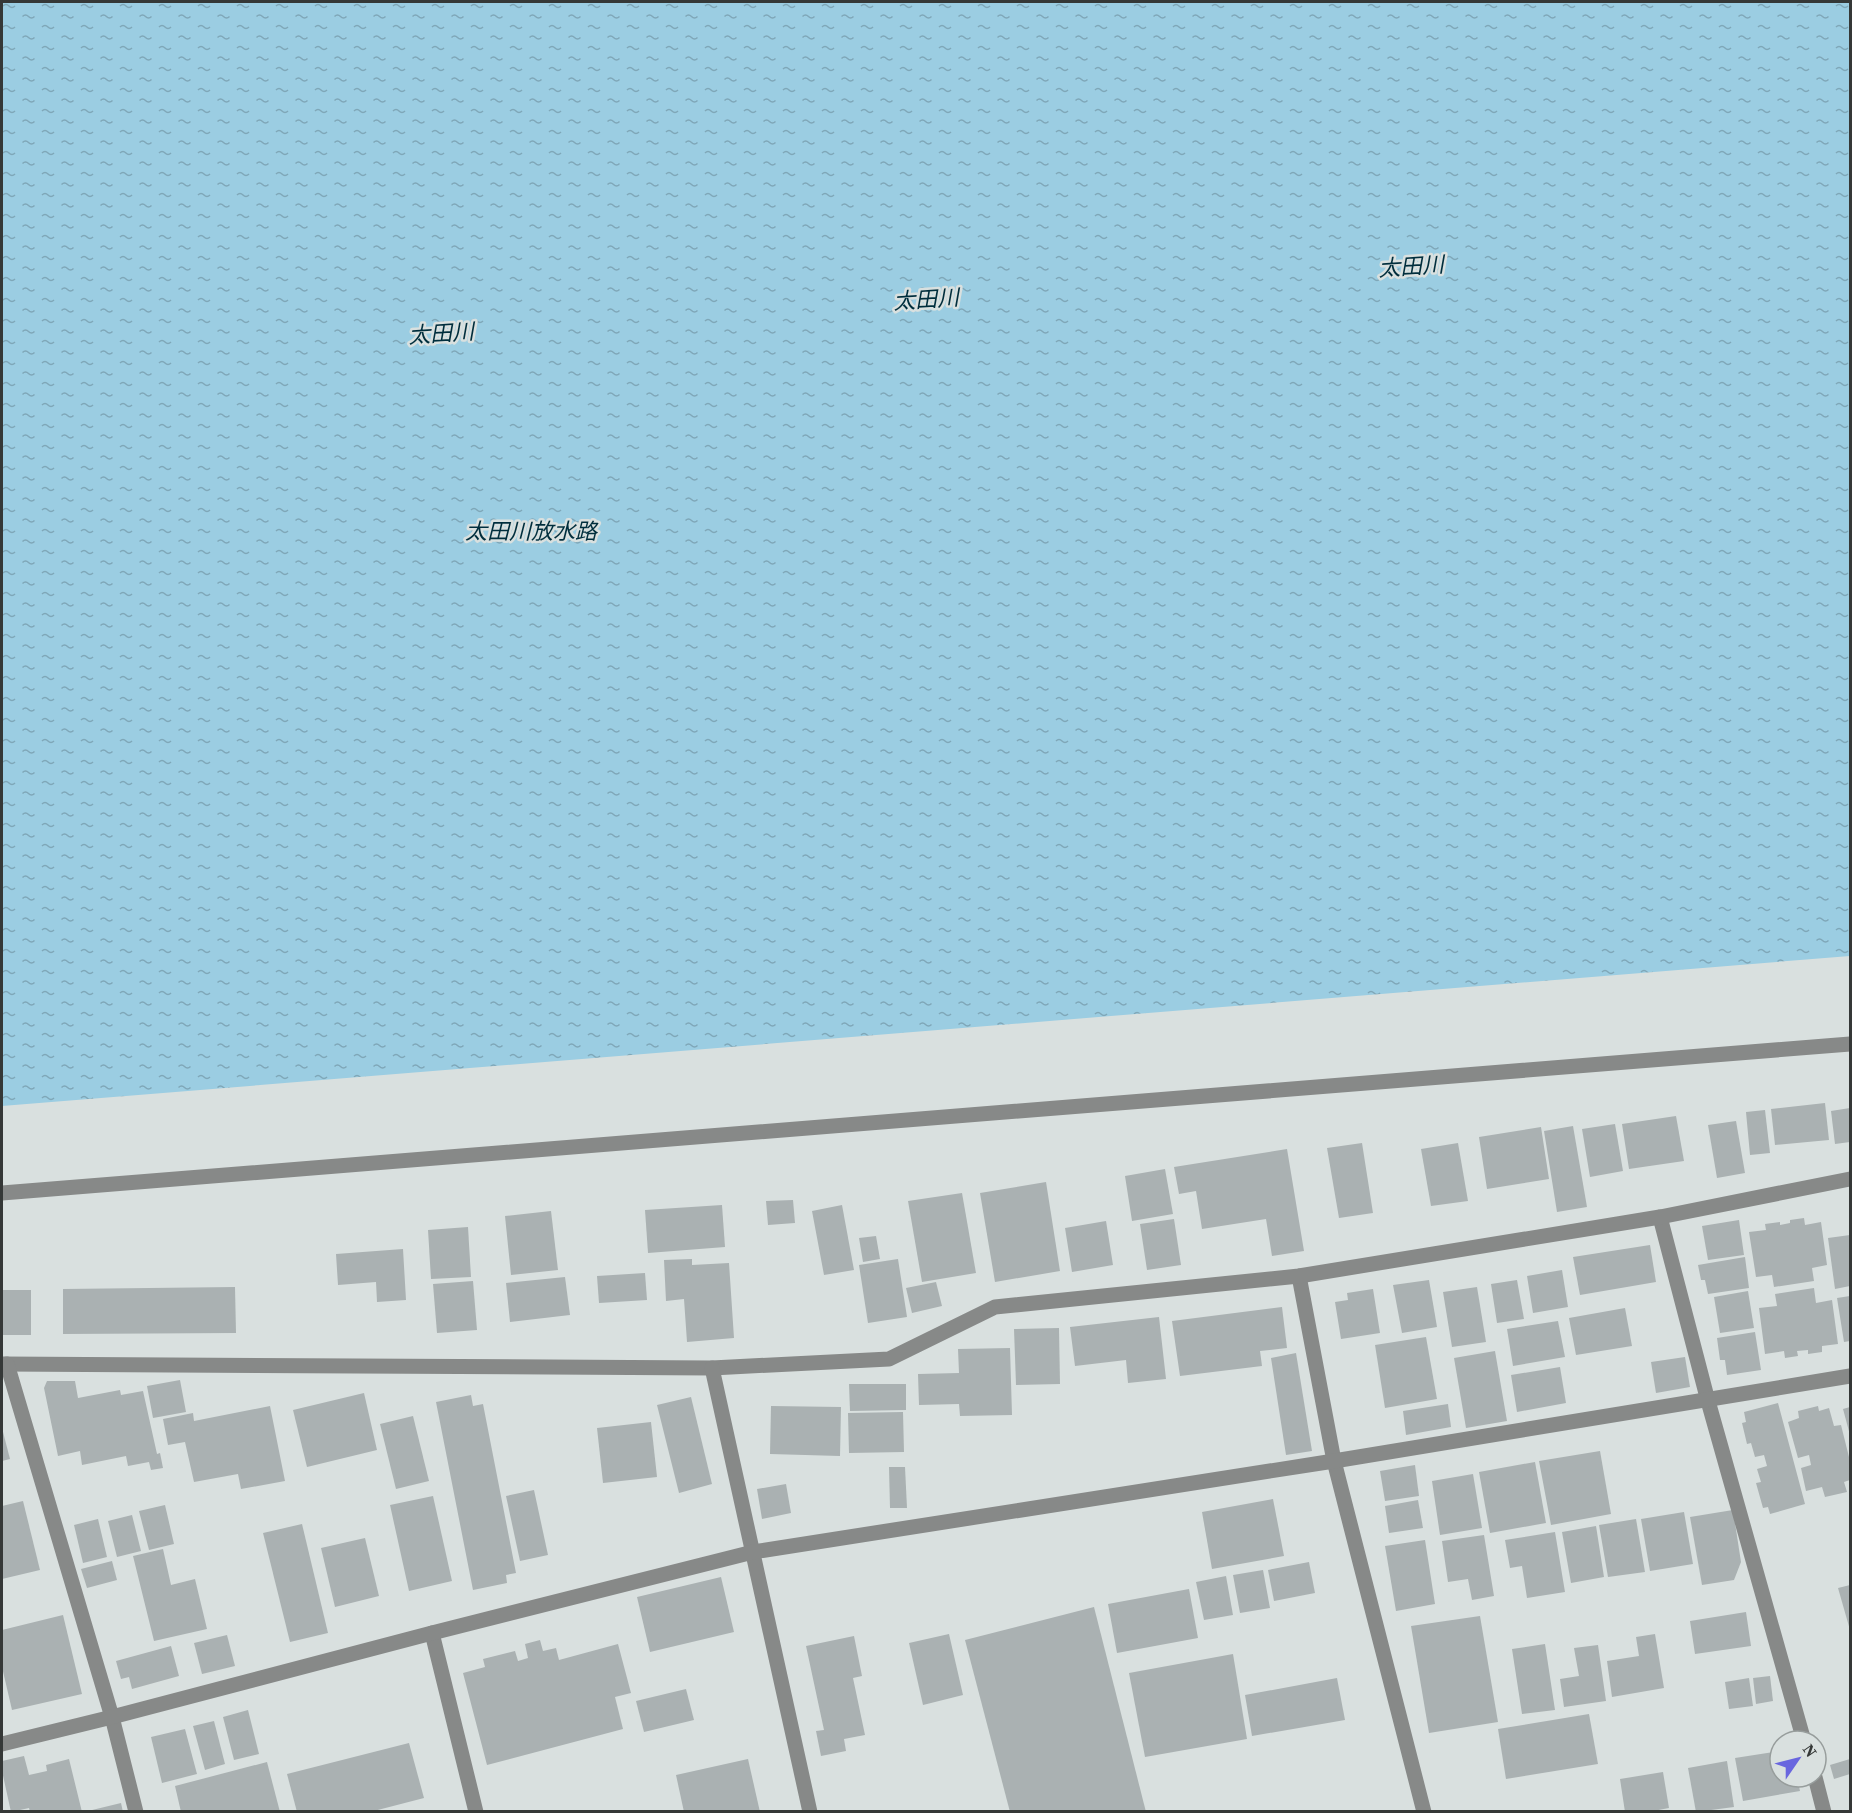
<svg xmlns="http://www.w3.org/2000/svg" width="1852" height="1813" font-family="'Source Serif 4','Noto Sans JP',serif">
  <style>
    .water { fill: url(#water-ripples) }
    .building { fill: #aab1b2 }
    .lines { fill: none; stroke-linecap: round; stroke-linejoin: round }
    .minor { stroke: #878988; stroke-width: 15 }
    .labels { text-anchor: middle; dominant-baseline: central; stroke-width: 5; stroke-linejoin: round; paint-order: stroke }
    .water-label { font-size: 22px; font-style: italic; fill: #002e3d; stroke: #d9e0df }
  </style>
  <defs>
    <pattern id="water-ripples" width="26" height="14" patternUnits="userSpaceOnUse" patternTransform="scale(1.5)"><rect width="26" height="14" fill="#9bcde2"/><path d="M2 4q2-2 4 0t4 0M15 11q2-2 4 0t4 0" fill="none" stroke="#7fa7b8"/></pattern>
  </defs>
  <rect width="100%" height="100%" fill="#d9e0df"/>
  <path class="water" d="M2,2H1850V956L2,1106Z"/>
  <g class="building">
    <path d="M1825,1103L1829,1140L1775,1145L1771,1109Z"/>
    <path d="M1850,1108V1142L1835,1144L1831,1111Z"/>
    <path d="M1765,1110L1770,1153L1750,1155L1746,1112Z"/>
    <path d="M1676,1116L1684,1161L1629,1169L1622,1124Z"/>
    <path d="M1736,1121L1745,1173L1717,1178L1708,1125Z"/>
    <path d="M1615,1124L1623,1171L1590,1177L1582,1129Z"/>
    <path d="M1573,1126L1587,1207L1557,1212L1544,1131Z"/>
    <path d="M1541,1127L1549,1179L1487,1189L1479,1137Z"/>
    <path d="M1362,1143L1373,1213L1339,1218L1327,1148Z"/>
    <path d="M1458,1143L1468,1201L1431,1206L1421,1149Z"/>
    <path d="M1287,1149L1304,1251L1272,1256L1266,1219L1202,1229L1196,1191L1179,1194L1174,1167Z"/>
    <path d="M1165,1169L1173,1214L1132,1221L1125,1176Z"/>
    <path d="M1046,1182L1060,1271L995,1282L980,1193Z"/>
    <path d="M962,1193L976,1273L922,1282L908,1201Z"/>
    <path d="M793,1200L795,1223L768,1225L766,1201Z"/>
    <path d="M722,1205L725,1247L648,1253L645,1210Z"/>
    <path d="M842,1205L854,1270L824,1275L812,1211Z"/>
    <path d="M551,1211L558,1270L511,1275L505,1216Z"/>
    <path d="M1804,1218L1805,1225L1821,1222L1827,1265L1812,1268L1814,1281L1774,1287L1772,1275L1756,1277L1749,1232L1766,1230L1765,1224L1780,1222V1225L1790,1223V1220Z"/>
    <path d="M1174,1219L1181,1265L1147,1270L1140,1224Z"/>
    <path d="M1739,1220L1744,1255L1708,1260L1702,1226Z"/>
    <path d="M1106,1221L1113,1265L1072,1272L1065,1228Z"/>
    <path d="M468,1227L471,1277L431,1279L428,1230Z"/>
    <path d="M1850,1235V1286L1835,1289L1828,1238Z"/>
    <path d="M876,1236L880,1259L863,1262L859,1238Z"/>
    <path d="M1650,1245L1656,1282L1580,1295L1573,1257Z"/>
    <path d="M403,1249L406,1300L377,1302L376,1282L338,1285L336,1254Z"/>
    <path d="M1745,1257L1749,1288L1708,1294L1705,1280H1701L1698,1265Z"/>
    <path d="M692,1259V1265L729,1263L734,1338L687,1342L684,1299L666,1301L664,1260Z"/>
    <path d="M898,1259L907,1317L868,1323L859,1265Z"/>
    <path d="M1562,1270L1568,1307L1533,1313L1527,1276Z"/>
    <path d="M645,1273L647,1300L599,1303L597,1276Z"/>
    <path d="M565,1277L570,1315L510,1322L506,1283Z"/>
    <path d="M1429,1280L1437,1327L1402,1333L1393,1285Z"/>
    <path d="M1517,1280L1524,1319L1497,1323L1491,1284Z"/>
    <path d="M473,1281L477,1330L437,1333L433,1284Z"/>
    <path d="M936,1282L942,1306L912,1313L906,1288Z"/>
    <path d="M235,1287L236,1333L63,1334V1289Z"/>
    <path d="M1477,1287L1486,1342L1452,1347L1443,1292Z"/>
    <path d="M1814,1288L1816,1303L1832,1300L1838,1344L1822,1346V1352L1808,1354V1350L1797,1351L1798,1356L1785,1358L1784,1351L1765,1354L1759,1308L1777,1306L1775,1294Z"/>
    <path d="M1373,1289L1380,1333L1341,1339L1335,1302L1348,1300L1347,1293Z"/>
    <rect x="2" y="1290" width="29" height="45"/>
    <path d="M1748,1291L1754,1328L1720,1333L1714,1297Z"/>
    <path d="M1850,1296V1341L1844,1342L1837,1298Z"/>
    <path d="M1282,1307L1287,1348L1260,1351L1262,1366L1180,1376L1172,1321Z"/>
    <path d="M1625,1308L1632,1346L1576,1355L1569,1318Z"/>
    <path d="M1159,1317L1166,1379L1128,1383L1126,1360L1075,1366L1070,1327Z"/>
    <path d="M1558,1321L1565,1357L1513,1366L1507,1329Z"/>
    <path d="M1059,1328L1060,1384L1016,1385L1014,1329Z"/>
    <path d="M1755,1332L1761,1370L1727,1375L1725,1360H1720L1717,1338Z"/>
    <path d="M1426,1337L1437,1399L1385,1408L1375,1345Z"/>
    <path d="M1010,1348L1012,1415L960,1416L959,1404L919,1405L918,1374L959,1373L958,1349Z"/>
    <path d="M1495,1351L1507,1421L1466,1428L1454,1358Z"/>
    <path d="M1296,1353L1312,1451L1286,1455L1271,1358Z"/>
    <path d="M1685,1357L1690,1387L1656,1393L1651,1362Z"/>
    <path d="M1560,1367L1566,1403L1517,1412L1511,1375Z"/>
    <path d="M180,1380L186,1412L153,1418L147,1386Z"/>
    <path d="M47,1381H75L78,1398L120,1390L121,1395L143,1391L157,1454L160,1453L163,1468L151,1470L149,1462L128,1466L126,1456L82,1465L80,1451L58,1456L44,1388Z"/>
    <path d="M849,1384H906V1410L850,1411Z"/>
    <path d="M364,1393L377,1450L307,1467L293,1410Z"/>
    <path d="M471,1395L473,1406L483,1404L516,1573L506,1575L507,1583L473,1590L436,1402Z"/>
    <path d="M691,1397L712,1484L679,1493L657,1405Z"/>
    <path d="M1778,1403L1805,1504L1770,1514L1768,1507L1763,1508L1756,1483L1761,1482L1757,1469L1767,1466L1764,1455L1755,1457L1751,1443L1747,1444L1742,1423L1746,1422L1744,1412Z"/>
    <path d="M1448,1404L1451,1427L1406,1435L1403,1411Z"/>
    <path d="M270,1406L285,1481L241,1489L238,1474L194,1482L185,1442L168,1445L163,1419L193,1413L194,1421Z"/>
    <path d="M771,1406L841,1407L840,1456L770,1454Z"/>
    <path d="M1818,1406L1819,1411L1829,1408L1834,1426L1841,1425L1850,1461V1480L1844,1482L1847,1492L1825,1497L1822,1487L1806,1491L1801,1468L1811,1465L1809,1455L1798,1458L1788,1422L1799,1418L1798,1411Z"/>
    <path d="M1850,1407V1435L1843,1409Z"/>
    <path d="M903,1412L904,1452L849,1453L848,1413Z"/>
    <path d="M413,1416L429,1481L396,1489L380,1424Z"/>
    <path d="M651,1422L657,1477L603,1483L597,1428Z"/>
    <path d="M2,1428L10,1459L2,1461Z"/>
    <path d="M1600,1451L1611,1514L1551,1525L1539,1461Z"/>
    <path d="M1535,1462L1546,1523L1490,1533L1479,1472Z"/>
    <path d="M1415,1465L1419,1496L1385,1501L1380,1471Z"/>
    <path d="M889,1467H905L907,1508H890Z"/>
    <path d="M1473,1474L1482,1528L1440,1535L1432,1481Z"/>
    <path d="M786,1484L791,1513L762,1519L757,1489Z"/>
    <path d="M534,1490L548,1555L520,1561L506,1496Z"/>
    <path d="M433,1496L452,1581L409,1591L390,1505Z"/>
    <path d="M1273,1499L1284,1556L1212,1569L1202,1512Z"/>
    <path d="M1418,1500L1423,1528L1389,1533L1385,1506Z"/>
    <path d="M23,1501L40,1570L2,1579V1506Z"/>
    <path d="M165,1505L174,1544L149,1550L139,1511Z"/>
    <path d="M1733,1510L1741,1562L1734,1580L1702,1585L1690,1517Z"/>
    <path d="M1684,1512L1693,1564L1650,1571L1641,1519Z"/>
    <path d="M132,1515L141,1551L117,1557L108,1521Z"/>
    <path d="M98,1519L107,1557L83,1563L74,1525Z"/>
    <path d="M1636,1519L1645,1572L1608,1577L1599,1525Z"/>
    <path d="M302,1524L328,1633L290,1642L263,1533Z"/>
    <path d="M1596,1526L1604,1577L1571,1583L1562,1532Z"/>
    <path d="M1555,1532L1565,1592L1527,1598L1522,1566L1510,1568L1505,1540Z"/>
    <path d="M1484,1535L1494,1596L1472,1600L1468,1579L1448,1582L1442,1541Z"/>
    <path d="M365,1538L379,1596L335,1607L321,1548Z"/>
    <path d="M1425,1540L1435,1604L1396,1611L1385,1546Z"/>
    <path d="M163,1549L171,1585L195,1579L207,1629L154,1641L133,1556Z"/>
    <path d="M112,1561L117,1580L87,1588L81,1569Z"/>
    <path d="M1309,1562L1315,1593L1274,1601L1268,1570Z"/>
    <path d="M1263,1570L1270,1608L1240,1613L1233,1575Z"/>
    <path d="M1226,1576L1233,1615L1204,1620L1196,1582Z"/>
    <path d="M721,1577L734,1632L650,1652L637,1597Z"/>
    <path d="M1850,1585V1630L1838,1588Z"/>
    <path d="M1189,1589L1198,1638L1117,1653L1108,1604Z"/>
    <path d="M1094,1607L1146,1812H1010L965,1640Z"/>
    <path d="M1746,1612L1751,1646L1695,1654L1690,1621Z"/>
    <path d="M63,1615L82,1694L12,1710L2,1667V1630Z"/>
    <path d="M1480,1616L1498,1722L1429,1733L1411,1626Z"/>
    <path d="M949,1634L963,1695L923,1705L909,1643Z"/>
    <path d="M1655,1634L1664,1688L1612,1697L1607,1661L1639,1656L1636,1637Z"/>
    <path d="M227,1635L235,1666L202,1674L194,1643Z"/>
    <path d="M854,1636L862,1676L853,1678L865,1735L844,1739L846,1751L821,1756L816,1731L824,1730L806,1646Z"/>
    <path d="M540,1640L543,1651L556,1648L559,1660L618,1644L631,1693L615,1697L623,1729L487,1765L463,1673L485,1667L483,1659L515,1651L518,1661L528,1658L525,1644Z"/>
    <path d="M1545,1644L1555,1710L1522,1714L1512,1649Z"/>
    <path d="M1598,1645L1606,1701L1564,1707L1560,1679L1579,1676L1574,1648Z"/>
    <path d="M171,1646L179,1676L132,1689L129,1677L121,1679L116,1661Z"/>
    <path d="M1233,1654L1247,1739L1145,1757L1129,1673Z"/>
    <path d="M1770,1676L1773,1701L1756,1704L1753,1678Z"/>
    <path d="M1337,1678L1345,1720L1252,1736L1245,1695Z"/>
    <path d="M1749,1678L1753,1706L1729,1709L1725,1682Z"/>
    <path d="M686,1689L694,1720L644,1732L636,1701Z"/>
    <path d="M248,1710L259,1754L234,1760L223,1717Z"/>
    <path d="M1589,1714L1598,1764L1506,1779L1498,1729Z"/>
    <path d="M214,1721L225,1764L205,1770L193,1726Z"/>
    <path d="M185,1729L197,1774L162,1783L151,1737Z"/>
    <path d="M409,1743L424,1798L370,1812H297L287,1774Z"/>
    <path d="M1780,1751V1777H1797L1800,1791L1743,1801L1735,1758Z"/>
    <path d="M24,1756L29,1775L47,1771L46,1765L69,1759L82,1812H30L29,1808L11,1812L2,1771V1761Z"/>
    <path d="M748,1759L760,1812H684L676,1775Z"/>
    <path d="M1850,1759V1774L1834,1779L1830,1765Z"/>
    <path d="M1727,1761L1734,1807L1696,1812L1688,1768Z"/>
    <path d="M267,1762L280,1812H181L175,1786Z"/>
    <path d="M1663,1772L1669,1808L1648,1812H1625L1620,1779Z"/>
    <path d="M121,1803L123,1812H88V1811Z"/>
  </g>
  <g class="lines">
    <g class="minor">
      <path d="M2,1193L1850,1044"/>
      <path d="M1660,1217L1708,1401L1804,1741"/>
      <path d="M1299,1276L1334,1461L1424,1812"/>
      <path d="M2,1364L712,1368L889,1359L995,1307L1299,1276L1660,1217L1850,1179"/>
      <path d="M7,1364L112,1717L136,1812"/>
      <path d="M712,1368L810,1812"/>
      <path d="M432,1633L476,1812"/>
      <path d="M2,1744L112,1717L432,1633L753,1552L1334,1461L1850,1376"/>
      <path d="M1815,1777L1824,1812"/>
    </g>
  </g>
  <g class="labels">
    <g class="water-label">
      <text transform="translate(1411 266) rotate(-4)">太田川</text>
      <text transform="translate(926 299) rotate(-4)">太田川</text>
      <text transform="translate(441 333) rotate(-4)">太田川</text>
      <text x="531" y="531">太田川放水路</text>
    </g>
  </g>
  <rect width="1852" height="1813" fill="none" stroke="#353837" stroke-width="6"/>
  <g transform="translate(1798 1759) rotate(55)"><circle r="28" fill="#d9e0df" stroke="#979d9c" stroke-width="1.5"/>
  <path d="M0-4.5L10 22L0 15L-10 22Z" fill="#6966df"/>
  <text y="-9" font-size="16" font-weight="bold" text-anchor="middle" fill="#353837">N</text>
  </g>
</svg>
